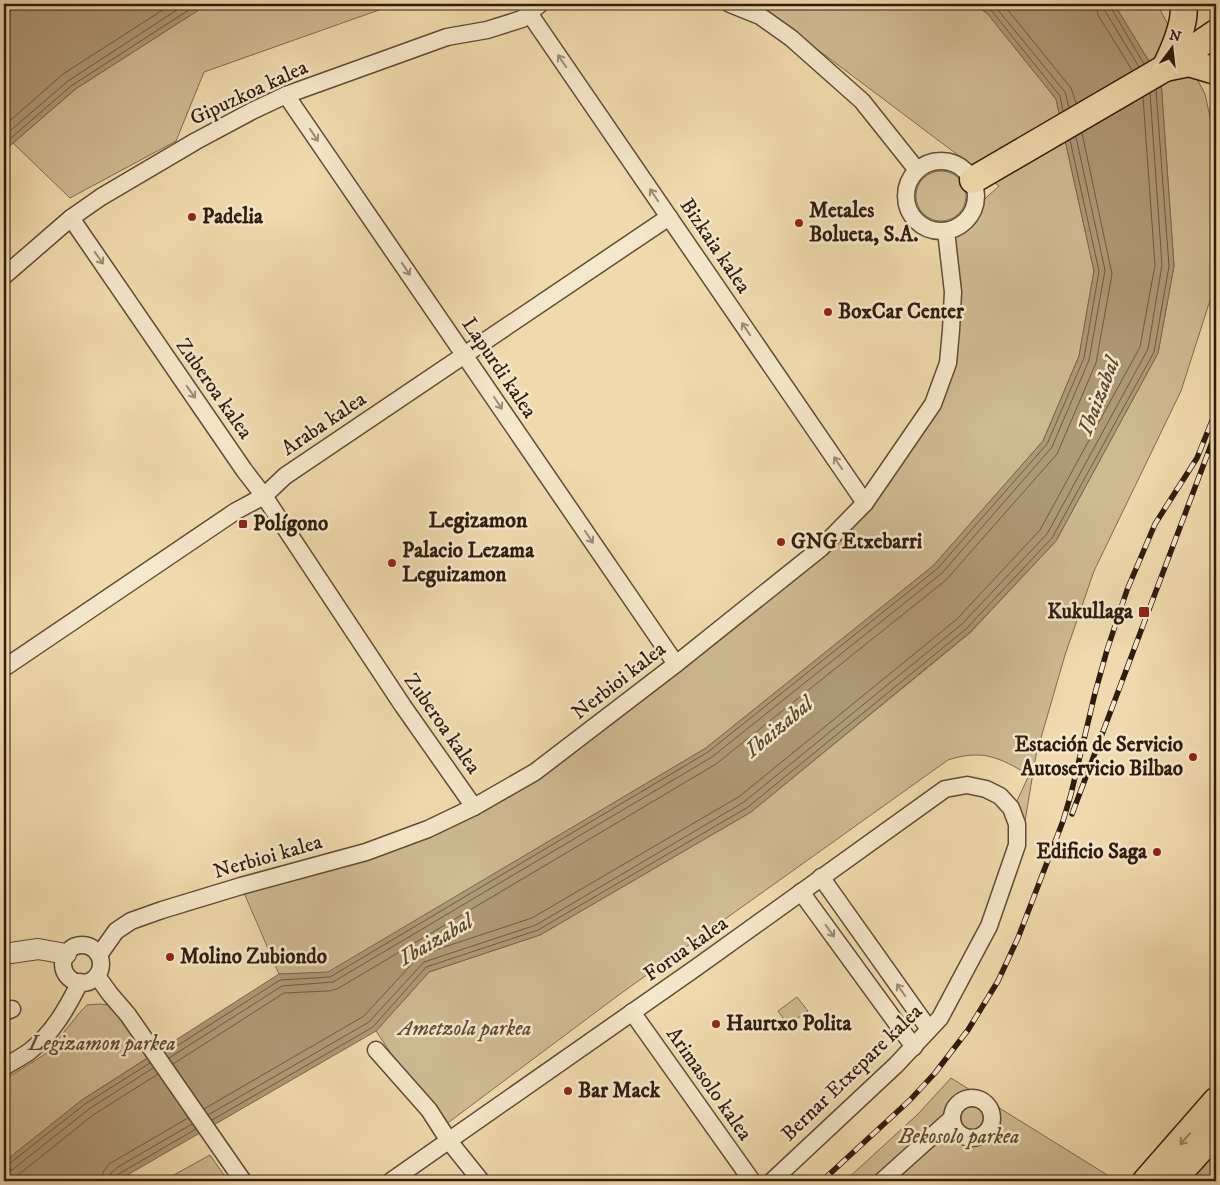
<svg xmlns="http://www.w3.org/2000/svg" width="1220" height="1185" font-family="'IM FELL DW Pica',serif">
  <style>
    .green { fill: #cfba92; stroke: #806b50 }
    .water { fill: #af9977; stroke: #7c674d }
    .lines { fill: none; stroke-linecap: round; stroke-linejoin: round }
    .shore { stroke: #705a42; stroke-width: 1 }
    .minor-casing { stroke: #604c35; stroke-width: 19 }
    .tertiary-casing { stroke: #604c35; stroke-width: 22 }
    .trunk-casing { stroke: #301c0d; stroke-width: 29 }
    .minor { stroke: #f5e7ca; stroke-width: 16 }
    .tertiary { stroke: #f5e7ca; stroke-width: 20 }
    .trunk { stroke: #f0daad; stroke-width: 26 }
    .rail-casing { stroke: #301c0d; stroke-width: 5.5 }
    .rail { stroke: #f5e7ca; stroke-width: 4; stroke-dasharray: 11; stroke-linecap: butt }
    .oneway { stroke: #9c8c75 }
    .oneway2 { stroke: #9a8465 }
    .poi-dot { fill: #8f2418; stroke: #f5e7ca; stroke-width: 2 }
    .labels { text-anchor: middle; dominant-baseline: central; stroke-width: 5; stroke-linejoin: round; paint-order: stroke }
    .street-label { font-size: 21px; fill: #301c0d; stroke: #f5e7ca }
    .poi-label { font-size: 21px; font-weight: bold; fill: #301c0d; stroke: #f5e7ca; text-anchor: start }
    .park-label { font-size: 21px; font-style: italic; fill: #604b35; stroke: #f5e7ca }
    .water-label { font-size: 22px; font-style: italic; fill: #5c4832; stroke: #f5e7ca }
    .neighbourhood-label { font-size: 22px; font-weight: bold; fill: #301c0d; stroke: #f5e7ca }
  </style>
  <rect width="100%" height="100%" fill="#f0daad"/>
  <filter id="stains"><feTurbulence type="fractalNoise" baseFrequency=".004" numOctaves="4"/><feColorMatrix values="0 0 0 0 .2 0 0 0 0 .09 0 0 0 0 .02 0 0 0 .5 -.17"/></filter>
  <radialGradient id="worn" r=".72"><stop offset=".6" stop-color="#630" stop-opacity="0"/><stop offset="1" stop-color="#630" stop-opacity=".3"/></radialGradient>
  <g class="green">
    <path d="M208,4H396L204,72L176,141L70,198L13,143L77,88Z"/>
    <path d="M757,4H973L987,13L1056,99L1094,271L1079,356L1043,441L933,566L706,748L328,973L279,974L241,886L474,807L676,664L865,503L878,486L948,363L952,229L999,186Z"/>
    <path d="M1114,4H1157L1205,94L1216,144V269L1212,294L1181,391L1094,571L1065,655L1036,755L1025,821L1016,803L1029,775C999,757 982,749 948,760L620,994L441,1128L376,1031L429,972L540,935L751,812L970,633L1056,541L1158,353L1174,266L1161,81Z"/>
    <circle cx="941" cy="196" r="25"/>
    <path d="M797,997L808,1011L788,1025L778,1011Z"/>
    <path d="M99,1004L109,1005L152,1055L82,1100L4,1162V1080L47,1053L81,1011L87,1005Z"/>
    <path d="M951,1078L1117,1181H845L918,1114Z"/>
    <path d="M1216,1147V1181H1186Z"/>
    <path d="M210,1155L228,1181H163Z"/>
  </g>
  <g class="water">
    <path d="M23,4H208L74,90L4,151V15Z"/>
    <path d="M973,4H1114L1161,81L1174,266L1158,353L1056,541L970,632L751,812L540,935L429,972L376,1031L117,1181H4V1162L82,1100L279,974L328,972L706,748L933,566L1043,441L1079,356L1094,271L1056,99L987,13Z"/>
  </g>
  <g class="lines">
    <g class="shore">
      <path d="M982,4L991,10L1060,96L1063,111"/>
      <path d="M993,4L1065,92L1069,107"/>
      <path d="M1003,4L1071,88L1076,103"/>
      <path d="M1096,4L1098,15L1132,70"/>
      <path d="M1104,4L1105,11L1139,67"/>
      <path d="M1110,4L1111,8L1144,64"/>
      <path d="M4,126L63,74L172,4"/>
      <path d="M4,136L68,81L186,4"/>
      <path d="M4,144L71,86L198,4"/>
      <path d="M166,1053L280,980L330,977L708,752L937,569L1047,444L1084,358L1099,271L1070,140"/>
      <path d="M169,1058L282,986L333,982L712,757L942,573L1052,447L1089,360L1105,270L1076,137"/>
      <path d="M173,1064L284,993L329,991L337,989L716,764L946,580L1057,454L1096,363L1112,274L1082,133"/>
      <path d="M204,1109L364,1016L420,955L532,918L740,796L957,619L1040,530L1140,347L1155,265L1143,97"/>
      <path d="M208,1115L369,1022L424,962L536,925L744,802L962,624L1047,534L1148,349L1162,265L1150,93"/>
      <path d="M212,1120L373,1027L426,967L538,930L748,807L966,629L1052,538L1154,352L1169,266L1156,90"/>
      <path d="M4,1166L9,1164L85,1104L150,1063"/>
      <path d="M4,1172L12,1170L89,1109L153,1068"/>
      <path d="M4,1180L17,1176L93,1115L158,1074"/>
      <path d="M101,1181L103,1172L109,1164L188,1118"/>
      <path d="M109,1181L111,1173L118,1167L192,1124"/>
      <path d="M115,1181L116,1176L122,1172L196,1129"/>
    </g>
    <defs>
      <g id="minor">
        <path d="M730,4L760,16L791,38L862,101L917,170"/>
        <path d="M529,13L865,503"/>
        <path d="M286,95L676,664"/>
        <circle cx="941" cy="196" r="35"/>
        <path d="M71,218L244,470L264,496L403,706L474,807"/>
        <path d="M4,276L71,218L101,197L196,141L252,111L286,95L447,37L487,30L522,19L540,4"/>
        <path d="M4,668L236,511L264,496L285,476L669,217"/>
        <path d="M821,877L929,1029"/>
        <path d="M801,892L914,1047"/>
        <circle cx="82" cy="964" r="19"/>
        <path d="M99,955L116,931L131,921L162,910L241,886L366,852L428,829L474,807L535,772L676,664L821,548L865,503L933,404L948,363L951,330L953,292L946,231"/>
        <path d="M97,976L110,994L128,1015L243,1181"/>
        <path d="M4,1012L12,1009"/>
        <path d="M632,1012L752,1181"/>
        <path d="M376,1050L429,1110L449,1141L481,1181"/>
        <path d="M4,1067C12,1062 22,1057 30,1051C53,1033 67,1008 80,982"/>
        <circle cx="972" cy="1118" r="20"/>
        <path d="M391,1181L697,967L945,789L967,785L986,789L1000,796L1011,808L1017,824V845L989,926L940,1018L896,1065L772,1181"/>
        <path d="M882,1181L951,1119"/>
      </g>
      <path id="tertiary" d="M4,954L38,949L66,954"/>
      <g id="trunk">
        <path d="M1165,68C1173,52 1187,21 1183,4"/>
        <path d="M1165,68L1189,63L1216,71"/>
        <path d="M973,180L1165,68L1216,33"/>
        <path d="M1146,1181L1216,1101"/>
        <path d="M1172,1181L1216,1132"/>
      </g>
    </defs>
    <use href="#minor" class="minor-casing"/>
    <use href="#tertiary" class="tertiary-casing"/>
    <use href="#trunk" class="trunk-casing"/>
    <use href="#minor" class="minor"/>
    <use href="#tertiary" class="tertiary"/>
    <use href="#trunk" class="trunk"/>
    <defs>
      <g id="rail">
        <path d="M1072,814L1214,437"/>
        <path d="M822,1181L910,1100L935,1073L968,1030L998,981L1018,938L1063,821L1071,794L1095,693L1107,650L1127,590L1155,524L1197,458L1216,411"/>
      </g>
    </defs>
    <use href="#rail" class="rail-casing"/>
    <use href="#rail" class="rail"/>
  </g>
  <defs><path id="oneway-shaft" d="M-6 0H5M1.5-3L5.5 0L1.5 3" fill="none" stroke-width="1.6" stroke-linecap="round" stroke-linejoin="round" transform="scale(1.25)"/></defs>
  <g class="oneway">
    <use href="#oneway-shaft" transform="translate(562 61) rotate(-124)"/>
    <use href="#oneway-shaft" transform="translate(314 135) rotate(56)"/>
    <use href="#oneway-shaft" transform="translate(654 195) rotate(-124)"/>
    <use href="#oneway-shaft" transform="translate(99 258) rotate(55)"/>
    <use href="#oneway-shaft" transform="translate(406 269) rotate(56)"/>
    <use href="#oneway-shaft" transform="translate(746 329) rotate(-124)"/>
    <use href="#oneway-shaft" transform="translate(191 392) rotate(55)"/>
    <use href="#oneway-shaft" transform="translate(498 403) rotate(56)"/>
    <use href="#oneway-shaft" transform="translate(838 463) rotate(-124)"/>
    <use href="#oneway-shaft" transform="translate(589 537) rotate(56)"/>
    <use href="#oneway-shaft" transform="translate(830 931) rotate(54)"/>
    <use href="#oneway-shaft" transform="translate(901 990) rotate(-125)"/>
  </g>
  <use class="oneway2" href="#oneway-shaft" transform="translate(1185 1139) rotate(131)"/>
  <g class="poi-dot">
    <circle cx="192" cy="217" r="5"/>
    <circle cx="799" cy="223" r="5"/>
    <circle cx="828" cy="312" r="5"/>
    <rect x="238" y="519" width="10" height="10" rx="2.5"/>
    <circle cx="781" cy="542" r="5"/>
    <circle cx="392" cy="563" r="5"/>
    <rect x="1138" y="606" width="12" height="12" rx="2.5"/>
    <circle cx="1193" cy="757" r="5"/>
    <circle cx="1157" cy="852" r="5"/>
    <circle cx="170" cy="957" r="5"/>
    <circle cx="716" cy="1024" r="5"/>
    <circle cx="568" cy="1091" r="5"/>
  </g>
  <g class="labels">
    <g class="street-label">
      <text transform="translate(249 93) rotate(-25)">Gipuzkoa kalea</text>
      <text transform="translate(715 246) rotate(56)">Bizkaia kalea</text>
      <text transform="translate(499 368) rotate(56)">Lapurdi kalea</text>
      <text transform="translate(214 389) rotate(55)">Zuberoa kalea</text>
      <text transform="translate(324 424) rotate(-34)">Araba kalea</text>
      <text transform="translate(619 681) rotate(-38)">Nerbioi kalea</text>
      <text transform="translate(442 724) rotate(55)">Zuberoa kalea</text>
      <text transform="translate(268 857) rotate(-16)">Nerbioi kalea</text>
      <text transform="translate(686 949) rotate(-35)">Forua kalea</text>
      <text transform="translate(852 1073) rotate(-44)">Bernar Etxepare kalea</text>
      <text transform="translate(709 1084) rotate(55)">Arimasolo kalea</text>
    </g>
    <g class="poi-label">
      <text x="809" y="211">Metales<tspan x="809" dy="24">Bolueta, S.A.</tspan></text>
      <text x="202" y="217">Padelia</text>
      <text x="838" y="312">BoxCar Center</text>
      <text x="253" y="524">Polígono</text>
      <text x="791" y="542">GNG Etxebarri</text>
      <text x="402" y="551">Palacio Lezama<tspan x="402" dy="24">Leguizamon</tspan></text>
      <text x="1133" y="612" text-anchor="end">Kukullaga</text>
      <text x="1183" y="745" text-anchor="end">Estación de Servicio<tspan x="1183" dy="24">Autoservicio Bilbao</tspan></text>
      <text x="1147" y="852" text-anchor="end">Edificio Saga</text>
      <text x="180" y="957">Molino Zubiondo</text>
      <text x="726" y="1024">Haurtxo Polita</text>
      <text x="578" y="1091">Bar Mack</text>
    </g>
    <g class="park-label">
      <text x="465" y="1029">Ametzola parkea</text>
      <text x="102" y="1044">Legizamon parkea</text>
      <text x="959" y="1137">Bekosolo parkea</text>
    </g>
    <g class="water-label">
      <text transform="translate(1099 396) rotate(-69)">Ibaizabal</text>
      <text transform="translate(779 727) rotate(-40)">Ibaizabal</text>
      <text transform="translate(436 940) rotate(-30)">Ibaizabal</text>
    </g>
    <g class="neighbourhood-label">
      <text x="478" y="520">Legizamon</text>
    </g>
  </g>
  <rect width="1220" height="1185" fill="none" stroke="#f0daad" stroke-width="20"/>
  <rect x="5" y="5" width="1210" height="1175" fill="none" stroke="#301c0d" stroke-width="2.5"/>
  <rect x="10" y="10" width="1200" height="1165" fill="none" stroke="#301c0d"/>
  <g transform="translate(1172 48) rotate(15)" stroke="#f5e7ca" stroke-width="4" paint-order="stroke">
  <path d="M0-4L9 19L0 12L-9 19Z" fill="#301c0d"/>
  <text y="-8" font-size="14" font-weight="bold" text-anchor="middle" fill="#301c0d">N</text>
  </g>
  <rect width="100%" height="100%" filter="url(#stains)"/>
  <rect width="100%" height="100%" fill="url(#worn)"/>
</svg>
